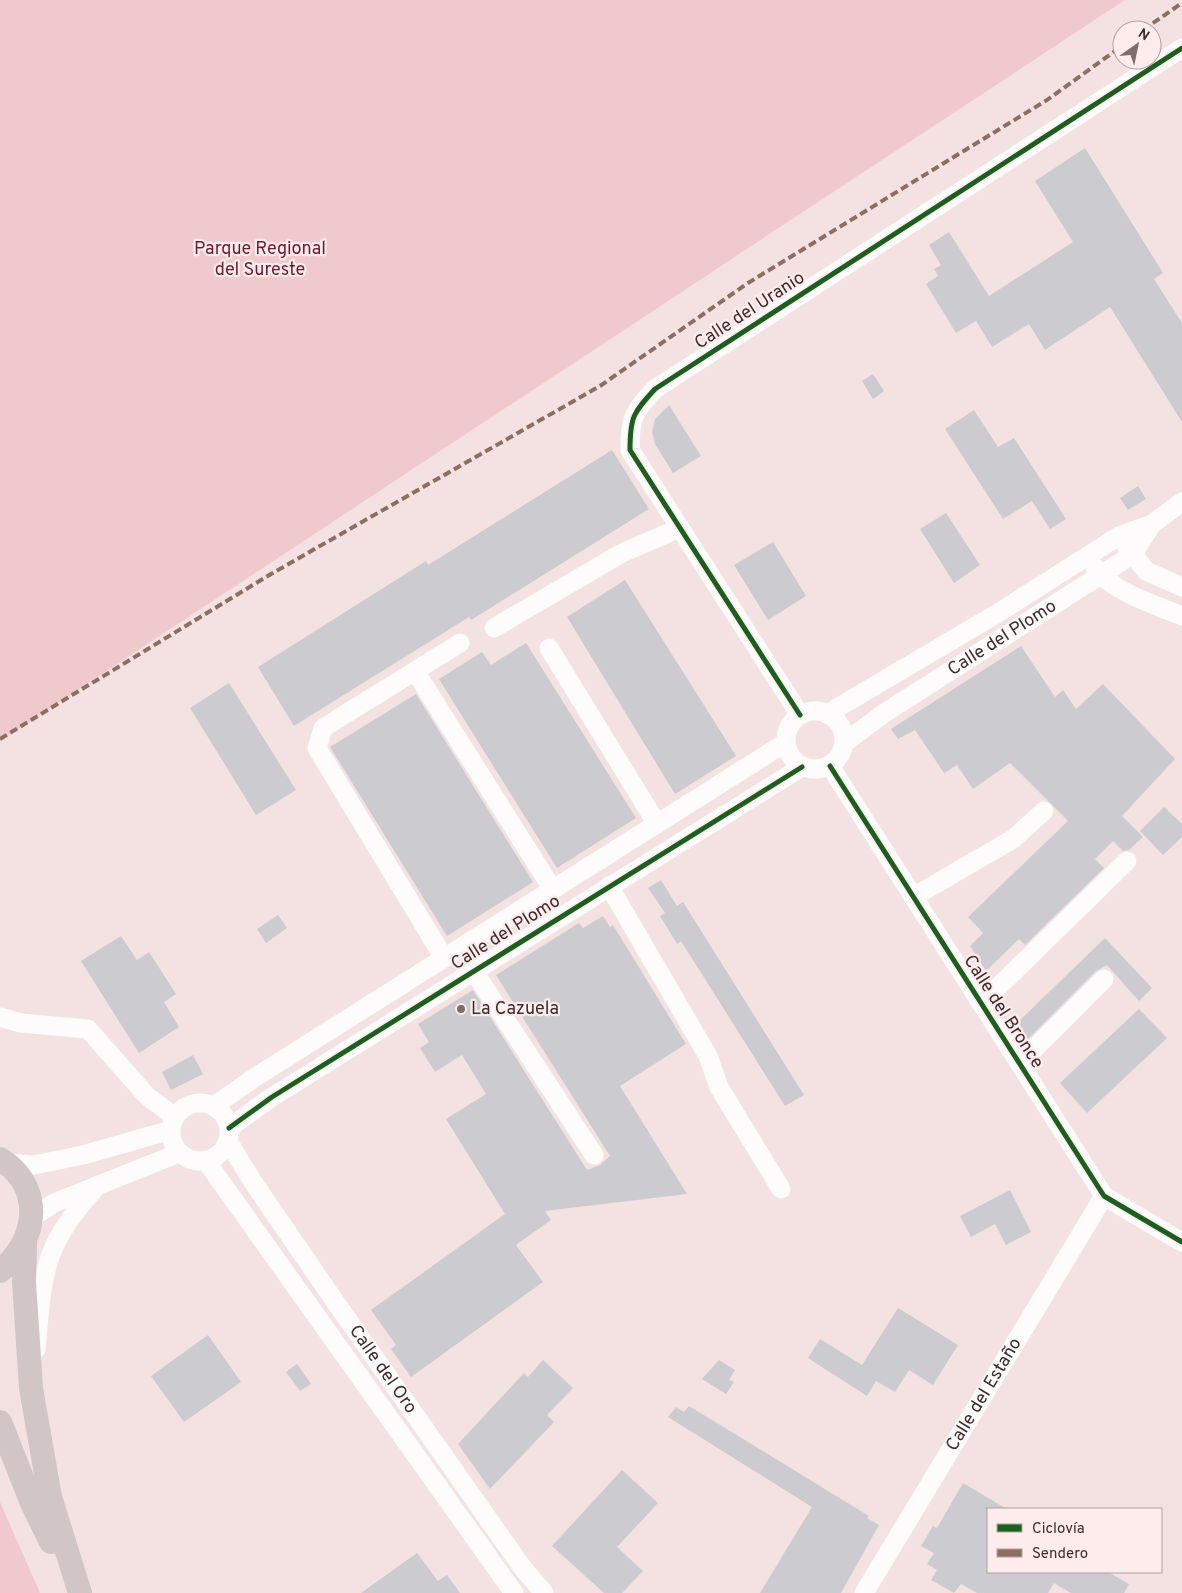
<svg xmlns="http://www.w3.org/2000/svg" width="1182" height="1593" font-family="Overpass,sans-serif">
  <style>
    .green { fill: #f0c9cc }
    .building { fill: #cccbcf }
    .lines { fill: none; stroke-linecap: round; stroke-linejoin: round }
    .minor { stroke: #fdfbfb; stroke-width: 19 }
    .major { stroke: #d1c5c7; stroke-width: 24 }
    .quiet { stroke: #8d6e63; stroke-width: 4; stroke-dasharray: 8 4; stroke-linecap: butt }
    .cycleway-casing { stroke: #feeced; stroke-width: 8 }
    .cycleway { stroke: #1b5e20; stroke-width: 5 }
    .poi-dot { fill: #7c6c6d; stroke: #feeced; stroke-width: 2 }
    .labels { text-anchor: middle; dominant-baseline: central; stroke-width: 4.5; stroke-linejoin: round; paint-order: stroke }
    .park-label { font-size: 18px; fill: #6f192c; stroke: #feeced }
    .street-label { font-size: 18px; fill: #3c2c2e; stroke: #feeced }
    .poi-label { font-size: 18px; fill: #3c2c2e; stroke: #feeced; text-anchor: start }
  </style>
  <rect width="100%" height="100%" fill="#f4e2e3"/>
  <g class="green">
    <path d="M0,0H1125L0,741Z"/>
    <path d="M0,1502L40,1593H0Z"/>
  </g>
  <g class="building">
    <path d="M1085,148L1163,273L1154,279L1182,323V422L1110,307L1045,350L1029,324L992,347L976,321L956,333L926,284L938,276L934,269L941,265L929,245L949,232L989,296L1073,242L1035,181Z"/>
    <path d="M873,374L884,391L873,399L862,381Z"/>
    <path d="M669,405L701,456L673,473L655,444L652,432L655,419Z"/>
    <path d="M974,410L998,447L1014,438L1066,519L1050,529L1032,501L1003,519L945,429Z"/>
    <path d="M612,450L649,509L471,620L469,617L294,726L258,667L426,561L428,565Z"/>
    <path d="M1138,486L1146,499L1128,510L1120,498Z"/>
    <path d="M946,513L980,565L954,583L920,529Z"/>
    <path d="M773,542L806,596L768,620L734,565Z"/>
    <path d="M625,580L736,756L675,794L567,617Z"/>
    <path d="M526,643L636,818L557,868L439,679L482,652L491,665Z"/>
    <path d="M1021,646L1055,697L1063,690L1076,709L1103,684L1175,759L1122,816L1143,837L1129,850L1123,851L1113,841L1095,859L1104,868L1025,945L1019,939L986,971L970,946L983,933L968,917L1068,821L1010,763L973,789L957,765L944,773L915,730L898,739L891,729Z"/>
    <path d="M229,683L296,790L256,815L190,708Z"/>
    <path d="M416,694L533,882L447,936L330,747Z"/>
    <path d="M1164,807L1182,824V837L1163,855L1140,831Z"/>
    <path d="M661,880L677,906L683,902L804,1095L785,1106L681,941L677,944L660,916L665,913L648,888Z"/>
    <path d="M278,915L287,928L266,943L257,929Z"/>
    <path d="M603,916L610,927L613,925L686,1044L620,1086L687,1194L545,1211L551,1220L516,1245L543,1282L411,1377L391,1349L396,1345L371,1310L505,1214L446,1119L486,1094L462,1055L435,1072L420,1048L429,1042L418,1024L473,990L587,1170L600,1165L610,1156L496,975L579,923L583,928Z"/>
    <path d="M121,936L137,960L149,952L176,994L164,1002L179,1027L139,1053L81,961Z"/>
    <path d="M1105,938L1152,988L1139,1001L1107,965L1096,971L1028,1039L1018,1022Z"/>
    <path d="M1139,1009L1167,1038L1087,1113L1060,1083Z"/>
    <path d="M193,1055L203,1074L171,1090L162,1072Z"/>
    <path d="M1010,1190L1031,1232L1006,1245L995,1224L971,1237L960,1216Z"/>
    <path d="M898,1308L958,1345L933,1385L909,1370L895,1392L876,1381L867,1396L808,1358L820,1339L862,1365Z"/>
    <path d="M208,1335L241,1382L184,1422L151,1376Z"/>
    <path d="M543,1360L573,1388L547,1415L554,1422L490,1489L458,1444L524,1373L528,1377Z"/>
    <path d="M719,1360L735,1370L729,1380L734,1382L726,1394L702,1379Z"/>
    <path d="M297,1364L311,1384L300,1391L286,1372Z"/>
    <path d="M689,1406L869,1516L867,1518L879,1525L841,1593H760L812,1507L668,1417L676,1407L684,1412Z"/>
    <path d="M622,1470L658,1503L617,1547L643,1571L622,1593H604L552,1546Z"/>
    <path d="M963,1483L1007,1509H988V1572H1108L1129,1584L1124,1593H1071L1054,1583L1048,1593H977L961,1584L954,1593L931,1580L937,1570L927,1564L934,1553L921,1546L933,1526L937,1528Z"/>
    <path d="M417,1553L438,1581L447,1575L460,1593H361Z"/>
  </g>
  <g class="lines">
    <g class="minor">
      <path d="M1125,544L1146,571L1182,587"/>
      <path d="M1095,568C1114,593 1154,604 1182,616"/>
      <path d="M494,628L622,553L680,528"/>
      <path d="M549,648L657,824"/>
      <path d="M415,671L553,890"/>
      <circle cx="815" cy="740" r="29"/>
      <path d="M827,714L998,613L1119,536L1152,524L1182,502"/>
      <path d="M800,715L630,450C630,417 633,413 655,389L1182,48"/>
      <path id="s1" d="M844,743L886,712L1132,555L1152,524"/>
      <path d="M830,766L1104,1196L1182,1242"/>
      <path d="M609,886L708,1056L719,1087L781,1189"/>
      <path d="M913,897L1013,839L1044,811"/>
      <path d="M444,958L317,748L323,728L460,643"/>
      <path d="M473,970L594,1155"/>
      <path d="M978,999L997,988L1127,861"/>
      <path d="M0,1017L21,1023L88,1029L147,1096L175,1117"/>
      <path d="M1016,1058L1034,1049L1104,979"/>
      <circle cx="200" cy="1132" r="29"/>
      <path d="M214,1106L254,1078L785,743"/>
      <path d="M229,1128L272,1097L802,767"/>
      <path id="s2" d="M228,1141L253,1182L327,1290L522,1567L544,1593"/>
      <path d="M206,1161L514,1593"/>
      <path d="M6,1163L34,1165L83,1155L171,1130"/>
      <path d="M31,1218L54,1203L179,1153"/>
      <path d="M36,1349C40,1312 40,1270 59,1237C70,1217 84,1201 98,1185"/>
      <path id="s3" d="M864,1593L1104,1196"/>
    </g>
    <g class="major">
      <path d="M0,1159C45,1187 38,1241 0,1271"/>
      <path d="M25,1245L24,1282L31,1388L50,1497L80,1593"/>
      <path d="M0,1422L32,1503L51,1542"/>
    </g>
    <g class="quiet">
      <path d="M1143,30L1182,3"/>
      <path d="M0,739L271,574L600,386L748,283L1047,100L1122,46"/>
    </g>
    <defs>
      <g id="cycleway">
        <path d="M800,715L630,450C630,417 633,413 655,389L1182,48"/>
        <path d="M830,766L1104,1196L1182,1242"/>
        <path d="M229,1128L272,1097L802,767"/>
      </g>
    </defs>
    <use href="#cycleway" class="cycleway-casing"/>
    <use href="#cycleway" class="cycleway"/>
  </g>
  <circle class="poi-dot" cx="461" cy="1009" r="5"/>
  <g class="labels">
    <g class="park-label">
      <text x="260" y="249">Parque Regional<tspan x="260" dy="21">del Sureste</tspan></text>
    </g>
    <g class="street-label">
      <text transform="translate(750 311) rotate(-33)">Calle del Uranio</text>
      <text stroke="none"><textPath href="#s1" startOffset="190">Calle del Plomo</textPath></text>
      <text transform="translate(506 933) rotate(-32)">Calle del Plomo</text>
      <text transform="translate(1003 1012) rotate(57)">Calle del Bronce</text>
      <text stroke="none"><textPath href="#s2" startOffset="276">Calle del Oro</textPath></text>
      <text stroke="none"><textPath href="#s3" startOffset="232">Calle del Estaño</textPath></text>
    </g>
    <g class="poi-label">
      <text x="471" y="1009">La Cazuela</text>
    </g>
  </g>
  <rect x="987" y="1508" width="175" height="65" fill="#feeced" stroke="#b09fa1"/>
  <rect x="997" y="1524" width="25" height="8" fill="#1b5e20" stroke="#b09fa1"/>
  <text x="1032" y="1533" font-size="15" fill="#3c2c2e">Ciclovía</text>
  <rect x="997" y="1549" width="25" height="8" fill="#8d6e63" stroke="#b09fa1"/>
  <text x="1032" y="1558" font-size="15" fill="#3c2c2e">Sendero</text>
  <g transform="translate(1137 45) rotate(33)"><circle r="24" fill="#feeced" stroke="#b09fa1"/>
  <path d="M0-4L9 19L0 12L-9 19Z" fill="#7c6c6d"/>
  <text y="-8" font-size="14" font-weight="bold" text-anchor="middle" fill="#3c2c2e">N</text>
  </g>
</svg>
